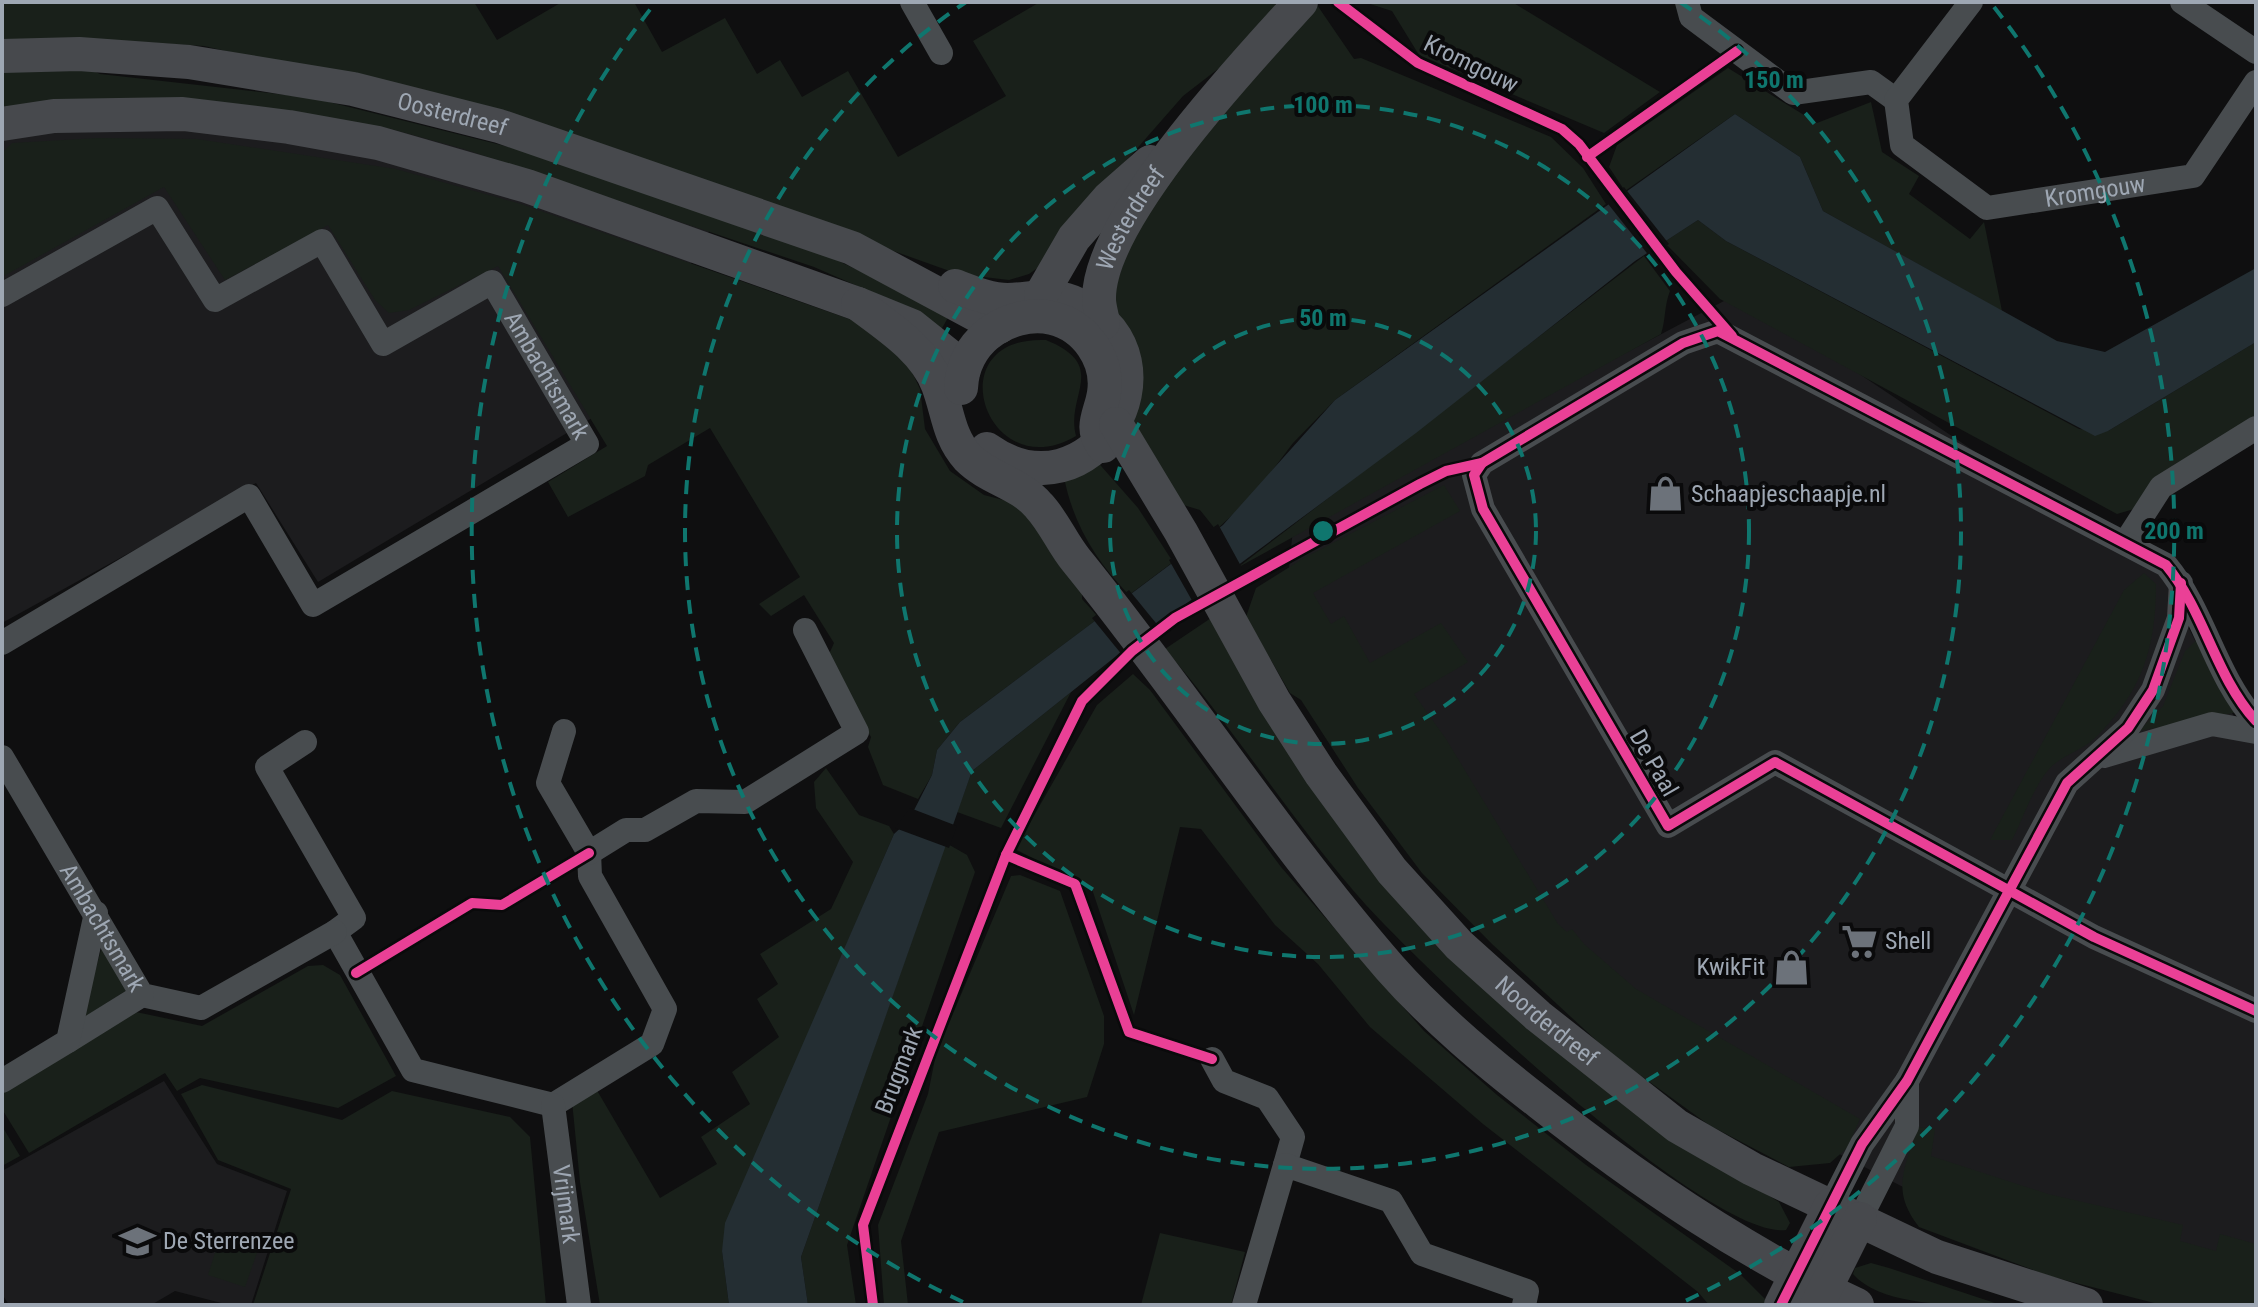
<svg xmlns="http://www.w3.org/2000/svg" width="2258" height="1307" font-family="'Roboto Condensed',sans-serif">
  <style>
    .built { fill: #1c1c1e }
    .green { fill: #19201a }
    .water { fill: #242e33 }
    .pier { fill: #0f0f10 }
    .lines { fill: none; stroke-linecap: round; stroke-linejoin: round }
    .street { stroke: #484c4f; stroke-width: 24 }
    .secondary { stroke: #47494d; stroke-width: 34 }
    .cycleway-casing { stroke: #0a0a0b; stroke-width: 15 }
    .cycleway { stroke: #ea4096; stroke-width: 10 }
    .ring { fill: none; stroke: #0f766e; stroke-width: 4; stroke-dasharray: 14 10 }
    .labels { text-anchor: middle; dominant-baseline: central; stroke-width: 8; stroke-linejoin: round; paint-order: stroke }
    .street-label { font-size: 24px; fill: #9ea7b3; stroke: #0a0a0b }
    .poi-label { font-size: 24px; fill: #9ea7b3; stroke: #0a0a0b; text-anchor: start }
    .centre { fill: #0f766e; stroke: #0a0a0b; stroke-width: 4 }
    .ring-label { font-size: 24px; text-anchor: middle; font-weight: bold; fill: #0f766e; stroke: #0a0a0b; stroke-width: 8; stroke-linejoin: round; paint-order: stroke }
  </style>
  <rect width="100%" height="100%" fill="#0f0f10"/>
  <g class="built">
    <path d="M84,81L282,101L500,152L713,224L612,406L318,582L256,483L2,623V93Z"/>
    <path d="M1739,293L2163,578L2246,740L2256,743V1305L1959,1216L1739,1102L1615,1011L1286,597L1293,529Z"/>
    <path d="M164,1081L217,1164L287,1191L251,1305H229L175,1291L151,1305H9L2,1294V1171Z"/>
  </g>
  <g class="green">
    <path d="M2,2H474L497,40L562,2H634L662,52L725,18L757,74L780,60L802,97L848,71L898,157L1006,96L973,41L1040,2H1275V8L1227,62L1183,96L1069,226L1046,262L1029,274L1009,280L958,274L532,122L204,46L108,40L2,47Z"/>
    <path d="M1315,2L1354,59L1361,58L1551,137L1583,168L1606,204L1335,400L1293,443L1253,496L1216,530L1200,510L1180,504L1138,443L1111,301L1142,208Z"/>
    <path d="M1364,2H1512L1660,92L1604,133L1419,55L1392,11Z"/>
    <path d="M79,64L100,74L313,98L525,151L828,256L950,314L941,330L862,288L814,267L464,149L391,129L3,108L2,66Z"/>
    <path d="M1728,68L1817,123L1871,102L1882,152L1919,176L1909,194L1970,239L1984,222L2002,311L1823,211L1800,157L1735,114L1625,191L1609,167L1617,145Z"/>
    <path d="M98,138L197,139L396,169L521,204L855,321L888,341L910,368L920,389L925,429L950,471L984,495L1023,505L1082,587V599L1099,618L960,722L937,750L932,775L918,799L883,785L868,747L871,737L826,661L834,643L804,595L771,616L759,604L800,577L710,428L648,465L645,476L568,517L548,482L607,446L498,266L409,310L389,313L375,300L328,225L225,280L164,187L2,277V153L12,143Z"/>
    <path d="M1698,220L1726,241L2079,429L2108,431L2256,342V416L2174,465L2134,509L2117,514L1720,299L1664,242Z"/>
    <path d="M1644,256L1670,291C1664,306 1666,319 1661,334L1237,568Z"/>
    <path d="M1046,340C1110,366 1065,395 1076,436C986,489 935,335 1046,340Z"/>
    <path d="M1094,458L1138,508L1173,562L1129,595C1096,561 1073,524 1064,477Z"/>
    <path d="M1444,485L1460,511L1313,593L1331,624L1344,616L1370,663L1441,623L1468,662L1414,694L1446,739L1558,924L1567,932L1572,929L1584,944L1636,989L1860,1119L1847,1148L1830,1163L1789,1167L1709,1125L1611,1054L1492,944L1422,873L1358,788L1301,700L1290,693L1246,617L1256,588L1304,558Z"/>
    <path d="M2144,573L2156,584C2156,648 2142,692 2095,738C2081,751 2062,755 2049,769C2033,788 2023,818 2012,840H1990L2124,590Z"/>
    <path d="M1214,616L1338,817L1744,1180L1779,1202L1790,1223L1786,1230C1707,1239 1426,971 1366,905C1294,824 1236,731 1165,649Z"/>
    <path d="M2197,640L2238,712L2139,731L2163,706L2185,651Z"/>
    <path d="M1133,674L1150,690L1281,867L1424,1031L1497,1095L1586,1165L1740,1274L1766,1300V1305H1709L1698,1292L1483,1124L1370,1027L1318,964L1275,925L1201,829L1180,827L1134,1015L1092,889L1015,849L1097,705Z"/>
    <path d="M1071,692L1001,828L957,812L972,771Z"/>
    <path d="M826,768L859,815L889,826L894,834L749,1171L722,1251L729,1305H600L580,1182L572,1101L595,1087L660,1198L717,1164L701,1137L750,1104L732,1072L779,1037L757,999L778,984L760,954L831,909L853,862L816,808L814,782Z"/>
    <path d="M946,843L967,855L975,872L847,1245L856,1305H808L801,1257Z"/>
    <path d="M1020,875L1060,891L1104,1016V1044L1087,1097L939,1132L901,1241L908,1305H884L878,1225L928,1094L936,1054L1011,876Z"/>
    <path d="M102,946L127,990L82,1019Z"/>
    <path d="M323,965L340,975L396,1076L338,1108L200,1078L177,1091L165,1073L29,1153L2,1109V1093L136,1012L202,1026L308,966Z"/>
    <path d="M202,1085L342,1120L392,1091L510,1117L530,1137L546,1305H253L291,1189L218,1160L181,1094Z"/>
    <path d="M2,1126L20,1156L2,1166Z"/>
    <path d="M1918,1127L1935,1129L1931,1156L2048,1194L2183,1225L2180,1241L2216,1251L2220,1234L2256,1244V1305H2162L2049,1276L1919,1227C1890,1190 1905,1168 1918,1127Z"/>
    <path d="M1160,1233L1245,1252L1231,1305H1141Z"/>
    <path d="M221,1234L259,1247L245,1287L208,1275Z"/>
    <path d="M1871,1263L1889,1268L2001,1305C1955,1305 1882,1307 1853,1274L1855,1268Z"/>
  </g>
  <path class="water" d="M1735,114L1800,157L1823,211L2057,341L2105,352L2256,268V342L2108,431L2095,436L1726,241L1698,220L1635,261L1416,433L1125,649L972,771L801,1257L808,1305H729L722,1251L725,1223L894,834L909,820L932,775L937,750L960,722L1223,525L1335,400Z"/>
  <g class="pier">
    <path d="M1624,187L1669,244L1650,257L1605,200Z"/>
    <path d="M1218,524L1242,568L1194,604L1169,560Z"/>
    <path d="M1129,590L1160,628L1123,656L1092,618Z"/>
    <path d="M910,808L957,826L949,848L895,828Z"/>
  </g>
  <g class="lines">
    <g class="street">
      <path d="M912,2L941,53"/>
      <path d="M1687,2L1691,17L1793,93L1871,82L1896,100"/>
      <path id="s1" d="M1971,2L1896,100L1902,145L1987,208L2193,176L2256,82"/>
      <path d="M2182,2L2256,52"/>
      <path id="s2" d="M2,295L157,208L215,300L322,241L383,344L492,282L587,444L313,605L249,496L2,643"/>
      <path d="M2125,543L2161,487L2256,428"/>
      <path d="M2256,721C2215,676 2205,612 2166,565L1718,331L1683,343L1482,463L1474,475L1483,509L1668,826L1775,762L2094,937L2256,1011"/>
      <path d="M305,742L267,767L354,918L335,932L413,1070L553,1105L652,1044L665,1009L590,876L589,853L548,783L564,731"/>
      <path d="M2104,756L2212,724L2256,732"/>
      <path id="s3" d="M2,757L142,995L201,1008L335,932"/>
      <path d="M589,853L626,830H645L696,801L745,802L857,732L805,630"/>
      <path d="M68,1041L142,995"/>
      <path d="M1212,1059L1224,1081L1267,1098L1293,1137L1285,1165"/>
      <path d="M2,1081L68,1041L96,913"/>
      <path id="s4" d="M553,1105L579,1305"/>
      <path d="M1831,1205L1862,1144L1907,1081L2067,783L2128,728L2153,690L2179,618L2181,583"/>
      <path d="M1860,1219L1907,1126V1081"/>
      <path d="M1244,1305L1285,1165L1391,1201L1422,1254L1527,1291L1524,1305"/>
    </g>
    <g class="secondary">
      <path id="s5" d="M2,56L79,54L189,62L353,89L499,126L852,248L999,327"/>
      <path d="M2,124L54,116L183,114L289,127L378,143L527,186L858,304L912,326L957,362L963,372"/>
      <path d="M955,286C971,292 990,300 1008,300C1034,299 1054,292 1079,305C1187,361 1091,523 987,449"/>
      <path d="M1041,295L1074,238L1109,198L1150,162"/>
      <path d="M858,304C887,326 924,349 938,385C948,411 948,436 968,458C989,479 1020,483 1039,506C1054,522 1062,543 1076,560C1184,693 1277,838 1390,968C1434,1018 1487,1062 1540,1103C1639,1181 1743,1252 1857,1305"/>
      <path id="s6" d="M1103,323C1102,315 1099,307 1099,299C1098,219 1247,61 1301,2"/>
      <path d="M961,388C962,367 971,348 988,334C1006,320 1030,313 1052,318C1086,326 1109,360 1104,393C1101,414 1089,426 1103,446"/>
      <path id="s7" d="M1116,424L1181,532L1274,701L1321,774L1392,871L1459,945L1538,1016L1677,1126L1752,1169L1937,1257L2086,1305"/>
      <path d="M1781,1305L1831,1205"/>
      <path d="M1817,1305L1860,1219"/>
    </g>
    <defs>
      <g id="cycleway">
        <path d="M1338,2L1418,63L1562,129L1579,144L1676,272L1732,336"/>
        <path d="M1587,157L1737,51"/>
        <path d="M2256,721C2215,676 2205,612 2166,565L1718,331L1683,343L1482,463L1474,475L1483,509L1668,826L1775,762L2094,937L2256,1011"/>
        <path d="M1006,855L1075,884L1129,1032L1212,1059"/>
        <path d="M356,973L472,903L502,905L589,853"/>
        <path d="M873,1305L863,1225L1006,855L1082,701L1132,651L1175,618L1420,484L1446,471L1482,463"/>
        <path d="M1781,1305L1862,1144L1907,1081L2067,783L2128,728L2153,690L2179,618L2181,583"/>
      </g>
    </defs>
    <use href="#cycleway" class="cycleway-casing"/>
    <use href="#cycleway" class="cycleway"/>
  </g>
  <g class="ring">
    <circle cx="1323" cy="531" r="213"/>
    <circle cx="1323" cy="531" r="426"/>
    <path d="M1680 2A638 638 0 1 1 966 2"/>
    <path d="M963 1302A851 851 0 0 1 652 7M1994 7A851 851 0 0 1 1683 1302"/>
  </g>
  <defs>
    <symbol id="shop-bare" viewBox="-9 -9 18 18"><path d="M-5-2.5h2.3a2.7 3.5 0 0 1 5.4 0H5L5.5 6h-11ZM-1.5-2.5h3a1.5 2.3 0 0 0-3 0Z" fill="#6c727a" stroke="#0a0a0b" stroke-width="2.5" paint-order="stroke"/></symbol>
    <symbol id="supermarket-bare" viewBox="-9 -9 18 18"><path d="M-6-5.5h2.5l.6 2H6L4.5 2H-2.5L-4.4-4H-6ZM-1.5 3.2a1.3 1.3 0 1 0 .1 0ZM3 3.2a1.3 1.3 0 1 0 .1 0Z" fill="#6c727a" stroke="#0a0a0b" stroke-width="2.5" paint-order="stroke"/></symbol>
    <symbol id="school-bare" viewBox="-9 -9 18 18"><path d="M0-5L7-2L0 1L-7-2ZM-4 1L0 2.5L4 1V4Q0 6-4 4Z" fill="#6c727a" stroke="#0a0a0b" stroke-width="2.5" paint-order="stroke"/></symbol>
  </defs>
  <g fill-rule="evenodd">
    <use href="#shop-bare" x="1640" y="468" width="51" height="51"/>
    <use href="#supermarket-bare" x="1834" y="916" width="51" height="51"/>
    <use href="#shop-bare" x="1766" y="942" width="51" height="51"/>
    <use href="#school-bare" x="112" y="1216" width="51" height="51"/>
  </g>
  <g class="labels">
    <g class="street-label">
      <text transform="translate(1471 64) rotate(26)">Kromgouw</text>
      <text stroke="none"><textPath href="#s5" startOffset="456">Oosterdreef</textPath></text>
      <text stroke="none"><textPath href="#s1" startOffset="384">Kromgouw</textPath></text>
      <text stroke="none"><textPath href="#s6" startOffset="112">Westerdreef</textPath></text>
      <text stroke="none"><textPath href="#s2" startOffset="762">Ambachtsmark</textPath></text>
      <text transform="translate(1654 763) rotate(60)">De Paal</text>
      <text stroke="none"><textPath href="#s3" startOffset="198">Ambachtsmark</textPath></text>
      <text stroke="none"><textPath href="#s7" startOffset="742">Noorderdreef</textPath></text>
      <text transform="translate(899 1070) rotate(-69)">Brugmark</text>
      <text stroke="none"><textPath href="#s4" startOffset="100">Vrijmark</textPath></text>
    </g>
    <g class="poi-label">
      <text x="1691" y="494">Schaapjeschaapje.nl</text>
      <text x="1885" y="941">Shell</text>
      <text x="1765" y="967" text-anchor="end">KwikFit</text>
      <text x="163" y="1241">De Sterrenzee</text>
    </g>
  </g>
  <circle cx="1323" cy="531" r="12" class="centre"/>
  <g class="ring-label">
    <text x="1774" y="88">150 m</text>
    <text x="1323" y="113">100 m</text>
    <text x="1323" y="326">50 m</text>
    <text x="2174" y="539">200 m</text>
  </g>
  <rect width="2258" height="1307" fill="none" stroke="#9ea7b3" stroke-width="8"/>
</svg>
